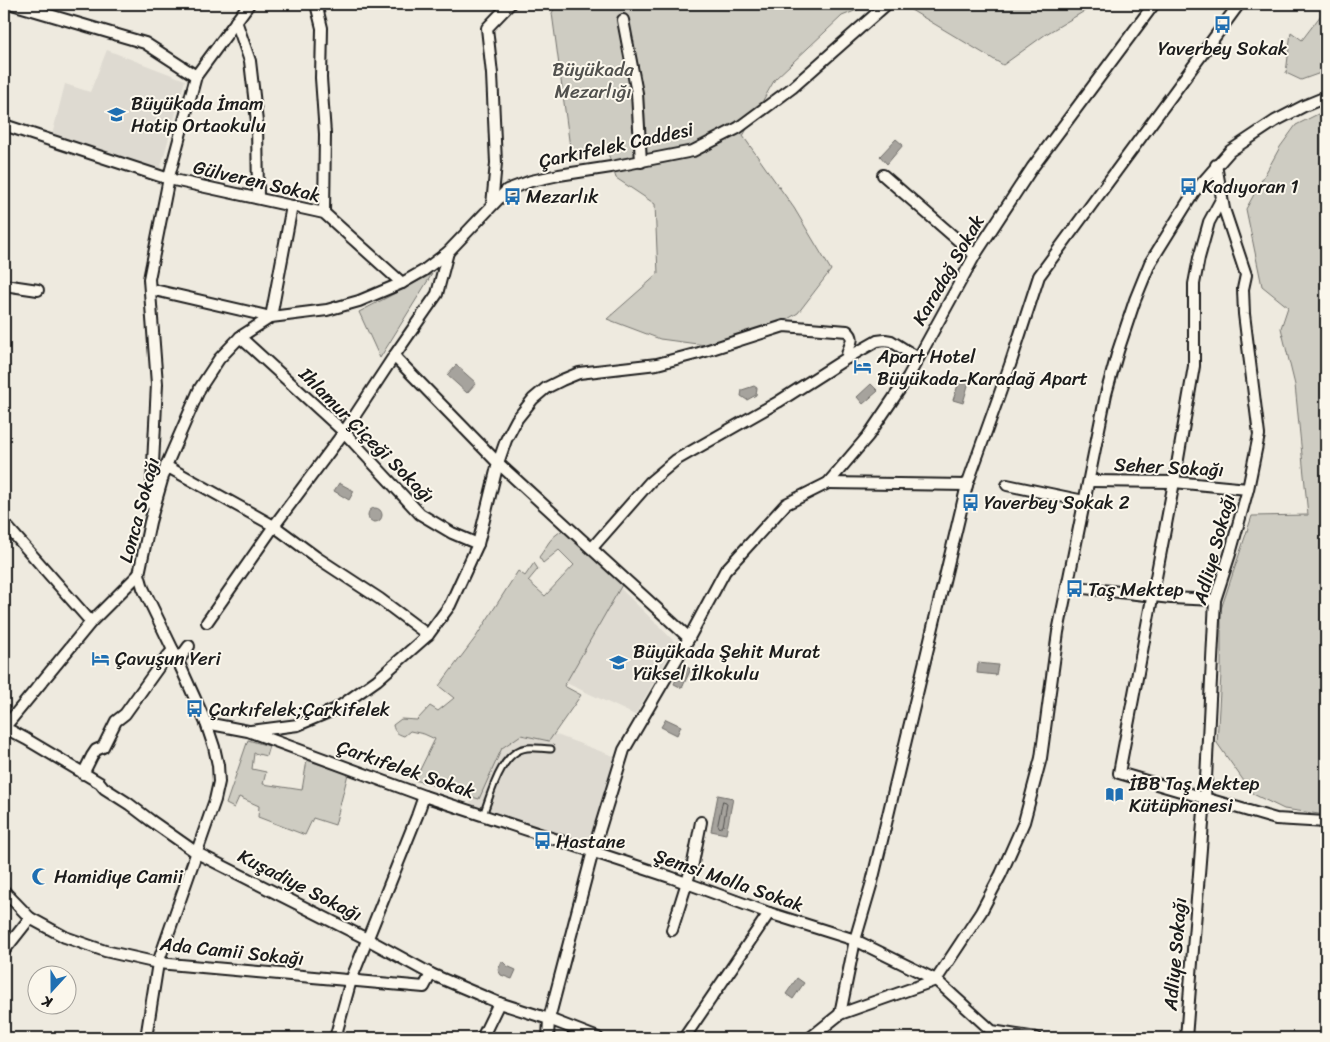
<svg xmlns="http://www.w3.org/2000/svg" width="1330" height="1042" font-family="Sriracha,sans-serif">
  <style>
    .built { fill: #dedad1 }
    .green { fill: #ceccc2; stroke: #75746f }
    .water { fill: #a6a39d; stroke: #6f6d69 }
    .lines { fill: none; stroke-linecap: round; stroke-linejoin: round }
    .shore { stroke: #535250; stroke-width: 1 }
    .lane-casing { stroke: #1c1c1c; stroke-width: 9 }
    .street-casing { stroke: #1c1c1c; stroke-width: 14 }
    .lane { stroke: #fbf7ec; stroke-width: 5 }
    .street { stroke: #fbf7ec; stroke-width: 10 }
    .labels { text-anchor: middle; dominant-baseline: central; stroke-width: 4; stroke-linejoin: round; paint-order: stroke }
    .poi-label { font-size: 19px; fill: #1c1c1c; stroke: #fbf7ec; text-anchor: start }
    .park-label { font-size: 19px; fill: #51514e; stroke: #fbf7ec }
    .street-label { font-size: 19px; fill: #1c1c1c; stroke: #fbf7ec }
  </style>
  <rect width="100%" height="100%" fill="#eeeadf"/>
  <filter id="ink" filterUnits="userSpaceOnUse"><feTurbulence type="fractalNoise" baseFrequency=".02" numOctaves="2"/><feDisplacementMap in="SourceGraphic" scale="10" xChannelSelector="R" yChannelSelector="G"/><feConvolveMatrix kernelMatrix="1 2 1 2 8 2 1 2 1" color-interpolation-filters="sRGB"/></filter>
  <g filter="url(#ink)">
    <g class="built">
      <path d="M107,50L185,80L160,170L52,135L65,84L90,92Z"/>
      <path d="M617,585L676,643L635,715L562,681Z"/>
      <path d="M508,717L616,757L592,847L469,805Z"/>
    </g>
    <g class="green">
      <path d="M557,4H872L842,16L775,79L743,136L794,208L831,270L798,313L735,349L660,339L607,319L658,274L655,204L616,178L607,150L571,155L552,13Z"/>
      <path d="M901,4H1094L1093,6L1046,34L1003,65Z"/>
      <path d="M1324,4H1326V71L1301,80L1286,73L1291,32L1302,40L1321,15Z"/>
      <path d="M1326,110V815L1284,809L1253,794L1217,743L1221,674V609L1252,516L1308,515L1295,385L1281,328L1288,307L1262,286L1246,209L1280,147L1296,125Z"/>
      <path d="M432,274L380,358L359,312Z"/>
      <path d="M563,530L623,583L564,686L581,695L549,741L521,735L502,748L479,799L415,780L435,739L424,734L410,731L404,736C398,734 394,732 393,725L401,719L417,720L430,706L438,711L454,698L439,686L476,637L518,571L525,576L534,563L538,569L528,581L545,596L574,565L559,550L543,563L539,557C549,544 548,539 563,530Z"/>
      <path d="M248,740L269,746L266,756L254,753L252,769L266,772L263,784L302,790L307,760L348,774L335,825L313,818L305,835L258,817L259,806L239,797L234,808L226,804Z"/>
    </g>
    <g class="water">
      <path d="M896,139L903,145L887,164L880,156Z"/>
      <path d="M456,365L476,383L467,393L447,375Z"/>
      <path d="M960,379L969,382L963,403L953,400Z"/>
      <path d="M871,384L878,391L863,404L857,397Z"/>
      <path d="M754,386L757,388L756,395L747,400L741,396L742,390Z"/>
      <path d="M339,483L354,491L349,500L334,491Z"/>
      <circle cx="375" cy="515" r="7"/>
      <path d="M978,663L998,665L996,675L977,673Z"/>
      <path d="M682,665L691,669L682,688L674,684Z"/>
      <path d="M666,719L681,726L677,735L661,727Z"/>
      <path d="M718,795L733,798L726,834L711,831Z"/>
      <path d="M502,961L507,966L516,970L512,979L501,975L498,970Z"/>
      <path d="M797,978L804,983L793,999L786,994Z"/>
    </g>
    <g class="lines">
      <path class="shore" d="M723,801L726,802L727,804L723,826L720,828L718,825Z"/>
      <defs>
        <path id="lane" d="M483,815C491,794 501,751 527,748C534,747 543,749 551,749"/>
        <g id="street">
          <path d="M12,4L145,43L196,76"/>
          <path d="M316,4L322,28L321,78L325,134L324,213"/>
          <path d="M623,20L637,93L641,162"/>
          <path d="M236,21L250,61L257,122L258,198"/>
          <path d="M4,125L169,179L324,213L402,283"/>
          <path d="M883,175L975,255"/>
          <path d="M1222,198L1209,222L1199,258L1194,284V366L1174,482L1119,773L1276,819L1326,822"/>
          <path d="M492,205L496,163L492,74L487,28L510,4"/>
          <path d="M4,285L38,290"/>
          <path d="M150,289L271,317L292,206"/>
          <path d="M240,337L344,432L420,514L452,533L478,544"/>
          <path d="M394,356L437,294L448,252"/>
          <path d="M166,466L274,526L316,557L380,599L428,635"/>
          <path d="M1089,481L1174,482L1248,489"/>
          <path d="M828,483L967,485"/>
          <path d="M1007,485L1084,501"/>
          <path d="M151,504L157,384L149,279L170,173L196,76L249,4"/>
          <path d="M4,523L91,622"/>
          <path d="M592,548L650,482L676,460L778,402L847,358L877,341L885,340L891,341L918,358"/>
          <path d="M1067,586L1171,598L1215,600"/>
          <path d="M207,622L274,526L344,432L394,356L498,463L689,638"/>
          <path d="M178,661L189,646"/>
          <path d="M206,723L248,731L424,796L670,877L769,913L855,940L936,980L992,1031L1036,1038"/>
          <path d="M4,728L91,622L139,574"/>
          <path d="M4,730L11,731L26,739L100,783L104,788L129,804L150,820L197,853L367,939L431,974L499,1003L549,1019L598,1038"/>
          <path d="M251,731L298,725L336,709L377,680L428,635L450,605L478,544L498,463L506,440L517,419L533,399L546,388L562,380L579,373L657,364L699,353L784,326L847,331C858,340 846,347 847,358"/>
          <path d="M83,774L92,756L96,750L103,747L116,721L125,714L160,665L173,650"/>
          <path d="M4,891L30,918L4,951"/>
          <path d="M30,918L65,937L105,951L158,963L424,987L431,974"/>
          <path d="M672,930L693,863L701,822"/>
          <path d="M936,980L981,912L1001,874L1024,822L1041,758L1058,632L1106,394L1118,351L1135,300L1150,263L1194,192L1230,151L1275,121L1304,106L1326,97"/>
          <path d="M840,1014L855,940L872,882L967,485L1010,365L1039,276L1239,4"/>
          <path d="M146,1038L158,963L215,800L219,782L218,765L214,747L206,723L173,650L143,588L139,574L150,522L166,466L200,388L219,359L240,337L271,317L327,310L359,301L402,283L423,271L448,252L507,190L531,181L559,175L611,167L693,151L738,128L792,88L887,4"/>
          <path d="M335,1038L351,980L417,816L424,796"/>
          <path d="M482,1038L499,1003"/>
          <path d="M548,1038L549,1019L593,851L624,750L689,638L725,571L786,504L828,483L868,436L908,377L975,255L1032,168L1154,4"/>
          <path d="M684,1038L769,913"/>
          <path d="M810,1038L840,1014L936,980"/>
          <path d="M1186,1038L1205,798L1215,600L1230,554L1248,489L1259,435L1244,314L1243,289L1246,275L1224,209L1216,165"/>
        </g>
      </defs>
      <use href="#lane" class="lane-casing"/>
      <use href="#street" class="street-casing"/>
      <use href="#lane" class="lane"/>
      <use href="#street" class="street"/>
    </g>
  </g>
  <defs>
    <symbol id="bus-bare" viewBox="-9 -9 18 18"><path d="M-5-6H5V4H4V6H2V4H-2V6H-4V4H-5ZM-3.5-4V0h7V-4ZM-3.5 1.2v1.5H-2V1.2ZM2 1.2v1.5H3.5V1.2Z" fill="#1f6fb2" stroke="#fbf7ec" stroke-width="2.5" paint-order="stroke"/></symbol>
    <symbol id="school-bare" viewBox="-9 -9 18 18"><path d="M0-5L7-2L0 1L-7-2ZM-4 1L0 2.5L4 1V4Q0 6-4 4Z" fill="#1f6fb2" stroke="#fbf7ec" stroke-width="2.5" paint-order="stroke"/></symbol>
    <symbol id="hotel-bare" viewBox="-9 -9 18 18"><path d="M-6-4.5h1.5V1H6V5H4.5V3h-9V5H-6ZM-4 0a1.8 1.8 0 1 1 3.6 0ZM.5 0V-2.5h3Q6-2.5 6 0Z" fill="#1f6fb2" stroke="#fbf7ec" stroke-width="2.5" paint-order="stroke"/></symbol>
    <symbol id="library-bare" viewBox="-9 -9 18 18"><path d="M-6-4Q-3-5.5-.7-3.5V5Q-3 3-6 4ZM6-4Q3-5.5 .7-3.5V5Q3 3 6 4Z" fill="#1f6fb2" stroke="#fbf7ec" stroke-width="2.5" paint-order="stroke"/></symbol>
    <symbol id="mosque-bare" viewBox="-9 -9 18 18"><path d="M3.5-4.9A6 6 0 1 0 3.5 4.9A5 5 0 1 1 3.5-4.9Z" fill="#1f6fb2" stroke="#fbf7ec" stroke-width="2.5" paint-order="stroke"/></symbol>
  </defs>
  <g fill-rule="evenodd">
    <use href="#bus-bare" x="1210" y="12" width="25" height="25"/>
    <use href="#school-bare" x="104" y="102" width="25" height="25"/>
    <use href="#bus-bare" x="1176" y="174" width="25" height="25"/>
    <use href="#bus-bare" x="500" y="184" width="25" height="25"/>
    <use href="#hotel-bare" x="850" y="354" width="25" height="25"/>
    <use href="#bus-bare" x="958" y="490" width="25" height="25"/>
    <use href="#bus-bare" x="1062" y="576" width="25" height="25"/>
    <use href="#hotel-bare" x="88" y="646" width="25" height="25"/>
    <use href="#school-bare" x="606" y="650" width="25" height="25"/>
    <use href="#bus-bare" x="182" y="696" width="25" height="25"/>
    <use href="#library-bare" x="1102" y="782" width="25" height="25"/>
    <use href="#bus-bare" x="530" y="828" width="25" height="25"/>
    <use href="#mosque-bare" x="28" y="864" width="25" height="25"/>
  </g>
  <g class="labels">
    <g class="poi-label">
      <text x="1223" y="48" text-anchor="middle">Yaverbey Sokak</text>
      <text x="131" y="103">Büyükada İmam<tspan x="131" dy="22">Hatip Ortaokulu</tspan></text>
      <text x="1202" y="186">Kadıyoran 1</text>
      <text x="526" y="196">Mezarlık</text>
      <text x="877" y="356">Apart Hotel<tspan x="877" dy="22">Büyükada-Karadağ Apart</tspan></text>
      <text x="984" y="502">Yaverbey Sokak 2</text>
      <text x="1088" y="589">Taş Mektep</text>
      <text x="633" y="651">Büyükada Şehit Murat<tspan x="633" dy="22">Yüksel İlkokulu</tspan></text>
      <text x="115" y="658">Çavuşun Yeri</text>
      <text x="209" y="709">Çarkıfelek;Çarkifelek</text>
      <text x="1129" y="783">İBB Taş Mektep<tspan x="1129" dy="22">Kütüphanesi</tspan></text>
      <text x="556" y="841">Hastane</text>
      <text x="54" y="876">Hamidiye Camii</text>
    </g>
    <g class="park-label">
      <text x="593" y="69">Büyükada<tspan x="593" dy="22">Mezarlığı</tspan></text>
    </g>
    <g class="street-label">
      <text transform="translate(616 145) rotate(-12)">Çarkıfelek Caddesi</text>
      <text transform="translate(257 181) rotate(13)">Gülveren Sokak</text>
      <text transform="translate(948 270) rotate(-60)">Karadağ Sokak</text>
      <text transform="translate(367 435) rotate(45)">Ihlamur Çiçeği Sokağı</text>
      <text transform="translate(1169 467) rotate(3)">Seher Sokağı</text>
      <text transform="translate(139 510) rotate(-75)">Lonca Sokağı</text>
      <text transform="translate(1214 549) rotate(-75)">Adliye Sokağı</text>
      <text transform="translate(406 769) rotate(19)">Çarkıfelek Sokak</text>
      <text transform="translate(729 880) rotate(19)">Şemsi Molla Sokak</text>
      <text transform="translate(300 885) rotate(27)">Kuşadiye Sokağı</text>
      <text transform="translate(232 951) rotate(6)">Ada Camii Sokağı</text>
      <text transform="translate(1175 954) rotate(-85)">Adliye Sokağı</text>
    </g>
  </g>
  <rect width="1330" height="1042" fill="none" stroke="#fbf7ec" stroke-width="20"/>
  <rect x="10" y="10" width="1310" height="1022" fill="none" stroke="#1c1c1c" stroke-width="2" filter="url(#ink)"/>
  <g transform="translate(52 990) rotate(201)"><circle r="24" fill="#fbf7ec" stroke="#a29f99"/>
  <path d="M0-4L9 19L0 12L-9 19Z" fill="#1f6fb2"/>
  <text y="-8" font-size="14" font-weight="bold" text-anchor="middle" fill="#1c1c1c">K</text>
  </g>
</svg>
